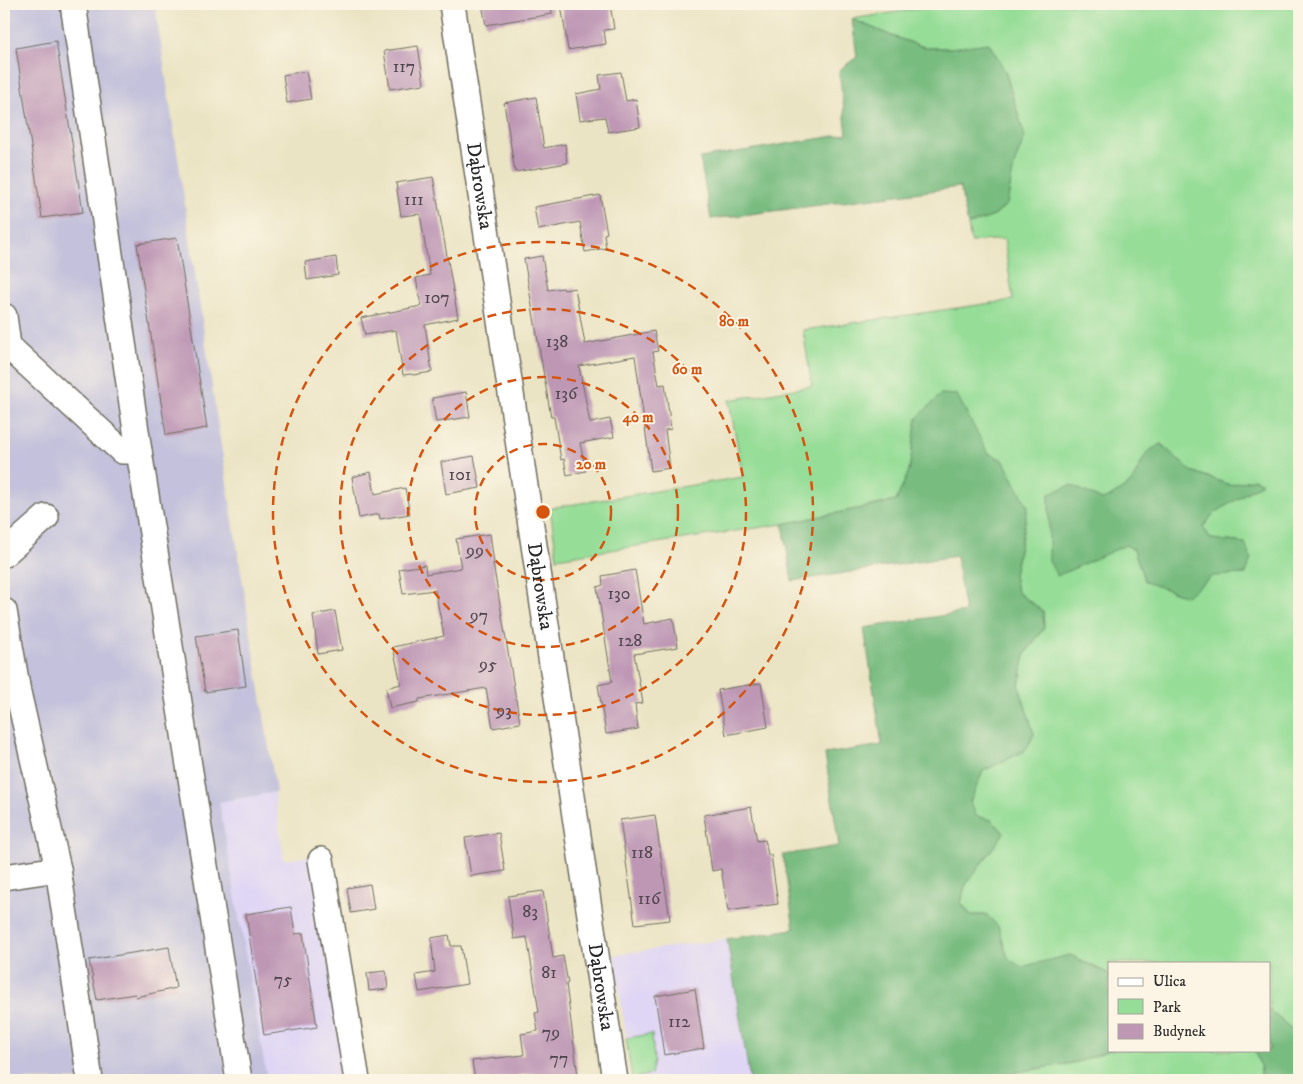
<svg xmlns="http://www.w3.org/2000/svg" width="1303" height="1084" font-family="'IM FELL DW Pica',serif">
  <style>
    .built { fill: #dfd5f5 }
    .industrial { fill: #c3c1db }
    .green { fill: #96dd97; stroke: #608461; fill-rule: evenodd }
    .forest { fill: #78bc80; stroke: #527456 }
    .building { fill: #be97b5 }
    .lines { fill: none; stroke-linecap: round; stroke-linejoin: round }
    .minor-casing { stroke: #6e6c61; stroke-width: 28 }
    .minor { stroke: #fff; stroke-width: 25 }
    .ring { fill: none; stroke: #d5540f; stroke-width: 2.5; stroke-dasharray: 9 6 }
    .labels { text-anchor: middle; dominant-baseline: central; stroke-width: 4; stroke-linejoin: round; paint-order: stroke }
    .number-label { font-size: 18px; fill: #50464e }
    .street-label { font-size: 20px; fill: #2b2b2b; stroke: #fcf5e5 }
    .centre { fill: #d5540f; stroke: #fcf5e5; stroke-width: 2.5 }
    .ring-label { font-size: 15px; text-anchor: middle; font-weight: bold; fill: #d5540f; stroke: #fcf5e5; stroke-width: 4; stroke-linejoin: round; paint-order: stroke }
  </style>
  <rect width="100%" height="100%" fill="#fcf5e5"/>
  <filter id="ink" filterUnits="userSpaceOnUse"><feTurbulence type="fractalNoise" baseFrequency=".02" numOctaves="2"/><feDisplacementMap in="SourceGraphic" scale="10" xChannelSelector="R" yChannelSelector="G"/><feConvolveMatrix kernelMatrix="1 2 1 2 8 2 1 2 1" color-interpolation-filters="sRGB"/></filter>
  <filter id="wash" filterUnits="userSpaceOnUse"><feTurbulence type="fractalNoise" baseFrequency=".0096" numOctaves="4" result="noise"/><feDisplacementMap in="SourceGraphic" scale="20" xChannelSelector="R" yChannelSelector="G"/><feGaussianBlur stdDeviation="1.12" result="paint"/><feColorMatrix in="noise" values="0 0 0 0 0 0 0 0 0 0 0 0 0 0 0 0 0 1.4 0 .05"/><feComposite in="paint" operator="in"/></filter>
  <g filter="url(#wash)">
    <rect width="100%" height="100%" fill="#ebe4c4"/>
    <g class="built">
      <path d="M274,792L284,860L326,854L361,1074L315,1080H299L262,1074L219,801Z"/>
      <path d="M727,939L750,1080H633L614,955Z"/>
    </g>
    <path class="industrial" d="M4,4H155L217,420L276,792L219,802L267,1079L4,1080Z"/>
    <g class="green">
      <path d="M950,4H1299V1033L1294,1031L1269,1010V963H1109V974L1070,955L1021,968L1008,958L998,926L987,915H971L961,903L965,886L1004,833L992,820L976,817L970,802L983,771L1026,750L1034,734L1019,686L1025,654L1044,628L1043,611L1017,592L1014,575L1028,507L1003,460L988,453L980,440L917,418L909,471L896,501L783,524L557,558L550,508L743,477L729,400L812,386L803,330L1013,300L1004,239L971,242L968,225L994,216L1007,204L1014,164L1025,137L1005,71L950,48H927L892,36L852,19ZM1161,444L1191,471L1230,485L1255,479L1262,483L1213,514L1203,527L1211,539L1245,543L1145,582L1134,550L1126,545L1071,485L1102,500L1110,498L1131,483L1147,453Z"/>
      <path d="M652,1034L654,1061L651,1074L632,1079L626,1038Z"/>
      <path d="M1110,1050H1255L1261,1069L1260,1080H969L1078,1062Z"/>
    </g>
    <g class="forest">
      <path d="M852,19L892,36L927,48H950L989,43L1005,71L1025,137L1014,164L1007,204L994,216L968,225L960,187L711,219L700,158L847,134L839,70L857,57Z"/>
      <path d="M941,394L957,395L988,453L1003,460L1028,507L1014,575L1017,592L1043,611L1044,628L1025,654L1019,686L1034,734L1026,750L983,771L970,802L976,816L992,820L1004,833L965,886L961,903L970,915H987L998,926L1008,958L1021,967L1070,955L1109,974L1110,1050L1078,1062L969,1080H750L727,939L794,929L783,855L839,846L825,754L882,745L864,628L965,612L956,556L792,581L783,524L896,501L909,471L917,418Z"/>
      <path d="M1161,444L1191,471L1230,485L1255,479L1262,483L1213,514L1203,527L1211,539L1245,543L1251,558L1246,574L1213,576L1186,596L1145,582L1134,550L1126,545L1057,576L1049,561V494L1071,485L1102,500L1110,497L1131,483L1147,452Z"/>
      <path d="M1269,1010L1294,1031L1299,1033V1080H1260L1261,1069L1255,1050H1269Z"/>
    </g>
    <g id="blocks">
      <g class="building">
        <path d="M482,4H551L552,14L486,25Z"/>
        <path d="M561,4H610L614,29L604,30L606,44L568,50Z"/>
        <path d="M56,41L83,212L42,218L16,48Z"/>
        <path d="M418,46L424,84L390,89L384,51Z"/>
        <path d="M306,71L311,99L287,103L283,75Z"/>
        <path d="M621,72L626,101L636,99L640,127L608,132L605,117L580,120L576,94L601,89L599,75Z"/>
        <path d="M536,97L544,148L565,144L567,163L515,172L504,103Z"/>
        <path d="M433,177L458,318L425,325L432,372L413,375L411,374L403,375L396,330L365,335L361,318L421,306L416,278L430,275L420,214L401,216L396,183Z"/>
        <path d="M600,195L607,233L604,234L606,248L585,252L580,222L538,230L534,207Z"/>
        <path d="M177,238L207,428L166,435L137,244Z"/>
        <path d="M542,256L548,290L563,288L564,290L575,288L585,344L654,331L658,351L653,352L659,385L665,384L671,429L665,430L670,468L651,471L635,356L579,366L590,423L610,419L614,437L580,443L586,471L567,475L564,459L561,460L554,417H551L524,259Z"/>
        <path d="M336,257L338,275L307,280L305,262Z"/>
        <path d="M466,392L470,417L436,422L432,398Z"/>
        <path d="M474,456L480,488L446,494L441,462Z"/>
        <path d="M371,472L375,494L405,488L410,514L380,519L379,514L359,518L352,477Z"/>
        <path d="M490,534L494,563H493L520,723L493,728L486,688L419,699V702L390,708L386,688L401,684L393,647L444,636L435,590L403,594L399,569L425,565L426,574L461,568L456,539Z"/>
        <path d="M635,570L644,624L673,618L678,647L634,654L643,703L635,704L638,729L606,734L598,685L612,682L597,587L603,585L602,576Z"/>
        <path d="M335,611L342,650L318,654L313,615Z"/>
        <path d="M238,630L246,686L205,692L196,636Z"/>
        <path d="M761,683L768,727L726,735L718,690Z"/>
        <path d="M751,807L757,841L765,840L768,855H771L778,904L728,911L721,869L712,871L704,815Z"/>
        <path d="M655,815L670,920L635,924L620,820Z"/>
        <path d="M499,833L505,871L471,876L465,838Z"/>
        <path d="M370,884L374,909L351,913L347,888Z"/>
        <path d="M543,891L553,958L563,956L568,983L566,984L578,1076L551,1080H535L534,1073L493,1080H475L472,1061L524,1055L521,1034L538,1031L535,1013L539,1012L527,937L514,939L508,896Z"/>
        <path d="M291,907L295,934L303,933L317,1027L264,1035L246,914Z"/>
        <path d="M449,935L451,946H461L467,984L419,992L416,975L435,972L431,938Z"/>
        <path d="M169,947L176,988L136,997L135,994L97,1000L89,960Z"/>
        <path d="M386,971L388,989L369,991L367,973Z"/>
        <path d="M695,989L704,1048L664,1055L655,996Z"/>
      </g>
    </g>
  </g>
  <g filter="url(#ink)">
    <use href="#blocks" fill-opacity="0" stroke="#6e6c61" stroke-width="1"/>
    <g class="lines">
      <defs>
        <g id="minor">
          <path d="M73,4L139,451"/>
          <path id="s1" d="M452,4L615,1080"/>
          <path d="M4,316L8,346L122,451H139L239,1080"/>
          <path d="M4,554L46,517"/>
          <path d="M4,611L18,692L58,869L90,1080"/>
          <path d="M321,860L357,1080"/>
          <path d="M4,877L58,869"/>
        </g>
      </defs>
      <use href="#minor" class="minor-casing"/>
      <use href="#minor" class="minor"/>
    </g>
  </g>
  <g class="ring">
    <circle cx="543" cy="512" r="68"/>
    <circle cx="543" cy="512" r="135"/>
    <circle cx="543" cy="512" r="203"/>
    <circle cx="543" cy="512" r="270"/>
  </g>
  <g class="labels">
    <g class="number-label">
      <text x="404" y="67">117</text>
      <text x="414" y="200">111</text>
      <text x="437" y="298">107</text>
      <text x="557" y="342">138</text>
      <text x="566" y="394">136</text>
      <text x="460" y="475">101</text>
      <text x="475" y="551">99</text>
      <text x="619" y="594">130</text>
      <text x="479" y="616">97</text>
      <text x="630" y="641">128</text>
      <text x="488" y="665">95</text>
      <text x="504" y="711">93</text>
      <text x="642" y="853">118</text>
      <text x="649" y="899">116</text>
      <text x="530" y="912">83</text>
      <text x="549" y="973">81</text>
      <text x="283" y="980">75</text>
      <text x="679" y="1022">112</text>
      <text x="551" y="1033">79</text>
      <text x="559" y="1059">77</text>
    </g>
    <g class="street-label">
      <text stroke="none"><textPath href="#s1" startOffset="184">Dąbrowska</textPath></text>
      <text stroke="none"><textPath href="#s1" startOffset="589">Dąbrowska</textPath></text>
      <text stroke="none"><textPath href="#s1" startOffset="994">Dąbrowska</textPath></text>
    </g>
  </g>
  <circle cx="543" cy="512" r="8" class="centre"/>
  <g class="ring-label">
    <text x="734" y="326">80 m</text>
    <text x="687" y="374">60 m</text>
    <text x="638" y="422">40 m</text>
    <text x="591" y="469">20 m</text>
  </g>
  <rect width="1303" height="1084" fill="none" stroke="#fcf5e5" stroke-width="20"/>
  <rect x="1108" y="962" width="162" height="90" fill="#fcf5e5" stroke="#a8a49b"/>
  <rect x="1118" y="978" width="25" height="8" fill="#ffffff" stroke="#a8a49b"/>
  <text x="1153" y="986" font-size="15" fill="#2b2b2b">Ulica</text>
  <rect x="1118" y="999" width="25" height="15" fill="#96dd97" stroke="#a8a49b"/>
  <text x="1153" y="1012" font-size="15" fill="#2b2b2b">Park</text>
  <rect x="1118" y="1024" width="25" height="15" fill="#be97b5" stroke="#a8a49b"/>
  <text x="1153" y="1036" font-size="15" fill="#2b2b2b">Budynek</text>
</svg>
